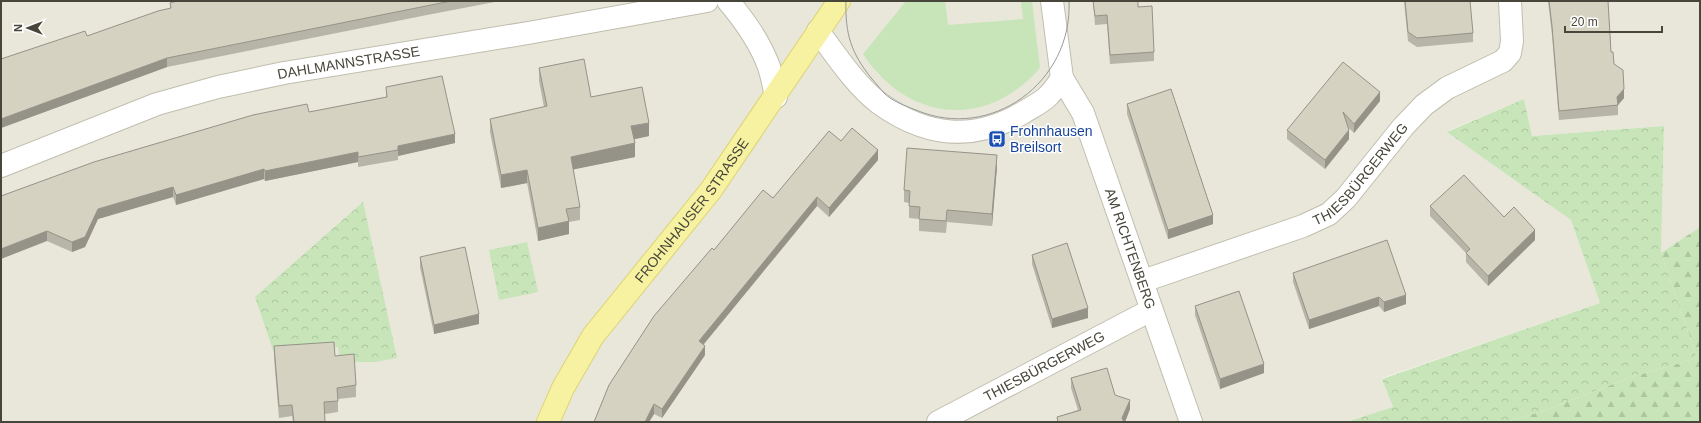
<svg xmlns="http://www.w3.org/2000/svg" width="1701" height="423" font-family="Arial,sans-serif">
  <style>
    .residential { fill: #e8e7da }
    .grass { fill: #c7e5b8 }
    .forest { fill: url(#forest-firs) }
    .park { fill: url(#park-crowns) }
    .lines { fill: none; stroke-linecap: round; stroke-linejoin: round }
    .minor-casing { stroke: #c0beae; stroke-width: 24 }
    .major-casing { stroke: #dcd472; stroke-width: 24 }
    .minor { stroke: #fff; stroke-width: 22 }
    .major { stroke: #f7f2a2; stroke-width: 22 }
    .tram { stroke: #999; stroke-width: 1 }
    .wall { fill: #b7b5a7 }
    .shaded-wall { fill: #959388 }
    .building { fill: #d5d2c2; stroke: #959388 }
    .labels { text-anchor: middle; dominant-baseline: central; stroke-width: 3; stroke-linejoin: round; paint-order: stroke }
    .street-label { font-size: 14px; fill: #48463a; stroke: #fff }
    .transit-label { font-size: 14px; fill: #164399; stroke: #fff; text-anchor: start }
  </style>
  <defs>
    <pattern id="forest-firs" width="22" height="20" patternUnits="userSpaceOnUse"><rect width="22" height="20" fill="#c7e5b8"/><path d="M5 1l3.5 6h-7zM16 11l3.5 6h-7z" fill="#acc69f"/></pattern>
    <pattern id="park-crowns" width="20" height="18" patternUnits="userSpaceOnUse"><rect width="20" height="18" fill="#c7e5b8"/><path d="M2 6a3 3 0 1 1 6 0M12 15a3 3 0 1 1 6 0" fill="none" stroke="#acc69f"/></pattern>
  </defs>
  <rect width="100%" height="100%" fill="#f5f4ec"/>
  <path class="residential" d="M1,1H1700V227L1661,253L1664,126L1532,136L1524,99L1448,131L1571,220L1600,303L1382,378L1393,407L1346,422H1Z"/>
  <path class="grass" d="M906,1H945L948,25L1023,19L1021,1H1032L1040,68C986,130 908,122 863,54Z"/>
  <path class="forest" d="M1700,227V422H1506L1546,410L1631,377L1697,358L1661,253Z"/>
  <g class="park">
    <path d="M1524,99L1532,136L1664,126L1661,253L1697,358L1631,377L1546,410L1506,422H1346L1393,407L1382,379L1600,303L1571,220L1447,132Z"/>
    <path d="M363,202L397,358L375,362H340L338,347L274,353L255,297Z"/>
    <path d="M527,242L538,292L499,300L489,250Z"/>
  </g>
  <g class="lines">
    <defs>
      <g id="minor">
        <path d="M728,1C745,21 760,42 769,67C772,76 774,87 776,97"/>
        <path id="s1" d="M1052,1L1062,78L1083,113L1191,422"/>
        <path d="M818,31C835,54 857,87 879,103C926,137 974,142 1024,112C1032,107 1043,102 1049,95C1054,90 1058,84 1062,78"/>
        <path id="s2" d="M1,166L157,104L218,87L284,73L528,33L707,1"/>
        <path id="s3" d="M1143,281L1303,226L1329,214L1346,198L1403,127L1424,105L1447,88L1503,61L1510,53L1512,41L1510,1"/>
        <path id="s4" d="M938,422L1151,310"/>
      </g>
      <g id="major">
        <path id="s5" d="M548,422L563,388L593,336L711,190L839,1"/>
      </g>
    </defs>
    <use href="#minor" class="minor-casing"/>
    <use href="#major" class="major-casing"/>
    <use href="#minor" class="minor"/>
    <use href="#major" class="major"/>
    <path class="tram" d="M846,1C845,34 851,53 872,79C876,83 880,89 884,93C892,101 905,106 916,110C991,142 1073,82 1069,1"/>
  </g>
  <g class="wall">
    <path d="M177,1H500L427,15L167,67L1,128V59L87,36L170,9V3Z"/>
    <path d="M1093,1H1138V7L1154,52V61L1110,64L1107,24L1095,25Z"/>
    <path d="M1404,1H1470L1473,33V42L1417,47L1408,41Z"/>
    <path d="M1548,1H1608L1611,52L1614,64L1624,98L1618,105V115L1559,120L1552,35Z"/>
    <path d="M539,68L591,97L649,136L634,139L635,157L573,169L580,207V220L569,222V234L538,241L527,183L501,188L490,132V119L544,107L539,81Z"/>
    <path d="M386,87L455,143L398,156V160L358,167V162L265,181L264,179L176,205L173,197L98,219L85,247L72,252L47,241L1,196L309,112L386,97Z"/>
    <path d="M1380,101L1354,133L1348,127L1349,139L1325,169L1287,139V130Z"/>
    <path d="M1127,104L1213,224L1168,239L1127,114Z"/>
    <path d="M841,141L878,160L829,217L817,206L703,345L705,355L662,418L654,414L649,422H594L714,250L773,198Z"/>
    <path d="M997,167L992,226L947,222L946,233L919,231V219L909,218V203L904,202V190Z"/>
    <path d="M1430,206L1504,217L1535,240L1488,286L1466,262V253L1430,216Z"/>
    <path d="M1032,255L1088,318L1052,328L1032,264Z"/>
    <path d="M420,257L479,324L434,334L420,267Z"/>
    <path d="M1293,273L1406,304L1384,312L1379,306L1309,329L1293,282Z"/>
    <path d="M1195,306L1264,373L1220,389L1195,315Z"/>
    <path d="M274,346L335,356L356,385V397L338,399V412L325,414V422H293L292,416L279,418L274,358Z"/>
    <path d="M1071,378L1115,395L1130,409L1125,422H1057V417L1078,410L1071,388Z"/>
  </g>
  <g class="shaded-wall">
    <path d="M167,58V67L1,128V119Z"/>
    <path d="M1624,89V98L1617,106V97Z"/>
    <path d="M1380,92V101L1354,133V124Z"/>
    <path d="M649,123V136L631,140V126Z"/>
    <path d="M1349,130V139L1325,169V160Z"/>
    <path d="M455,134V143L398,156V146Z"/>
    <path d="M635,143V157L571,170V157Z"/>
    <path d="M878,150V160L829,217V208Z"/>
    <path d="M358,152V162L265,181V171Z"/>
    <path d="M997,155V167L992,226V214Z"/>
    <path d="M264,169V179L176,205V195Z"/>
    <path d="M527,170V183L501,188V175Z"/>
    <path d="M173,187V197L98,219L85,247L72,252V242L98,209Z"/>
    <path d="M817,197V206L699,350V341Z"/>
    <path d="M1213,215V224L1168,239V230Z"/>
    <path d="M569,221V234L538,241V228Z"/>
    <path d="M1535,230V240L1488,286V276Z"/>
    <path d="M47,231V241L1,259V249Z"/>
    <path d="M1406,295V304L1384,312V302Z"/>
    <path d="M1379,297V306L1309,329V320Z"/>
    <path d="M1088,308V318L1052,328V319Z"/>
    <path d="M479,314V324L434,334V325Z"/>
    <path d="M705,346V355L662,418V409Z"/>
    <path d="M1264,364V373L1220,389V379Z"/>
    <path d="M1130,400V409L1125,422H1122V418Z"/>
    <path d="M654,404V414L649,422H645Z"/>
  </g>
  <g class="building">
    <path d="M177,1H451L167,58L1,119V59L85,31L87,36L158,11L171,8L170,3Z"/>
    <path d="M1093,1H1138V7L1152,6L1154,52L1110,55L1107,15L1095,16Z"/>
    <path d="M1405,1H1470L1473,33L1417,38L1408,32Z"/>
    <path d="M1549,1H1608L1611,52H1613L1614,64L1623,70L1624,89L1617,97L1618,105L1559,111L1552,26Z"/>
    <path d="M584,59L591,97L642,87L649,123L631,126L635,143L571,157L580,207L566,209L569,221L538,228L527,170L501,175L490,119L547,106L539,68Z"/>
    <path d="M1343,62L1380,92L1354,124L1343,112L1349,130L1325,160L1287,130Z"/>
    <path d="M442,76L455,134L398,146V150L358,157V152L265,171L264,169L176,195L173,187L98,209L85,237L72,242L47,231L1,249V196L94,162L253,115L307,104L309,112L387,97L386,87Z"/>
    <path d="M1171,89L1213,215L1168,230L1127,104Z"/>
    <path d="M852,128L878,150L829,208L817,197L699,341L705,346L662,409L654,404L645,422H594L609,385L654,316L712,248L714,250L763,190L773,198L829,131L841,141Z"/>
    <path d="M907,148L997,155L992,214L947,210L946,221L919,219L920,207L909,206L910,191L904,190Z"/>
    <path d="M1464,175L1504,217L1514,207L1535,230L1488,276L1466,253L1470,249L1430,206Z"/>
    <path d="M1387,240L1406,295L1384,302L1379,297L1309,320L1293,273Z"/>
    <path d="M1067,243L1088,308L1052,319L1032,255Z"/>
    <path d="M465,247L479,314L434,325L420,257Z"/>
    <path d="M1239,291L1264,364L1220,379L1195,306Z"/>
    <path d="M334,342L335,356L354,354L356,385L337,388L338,401L324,402L325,422H294L292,405L279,406L274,346Z"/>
    <path d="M1107,368L1115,395L1130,400L1122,418L1124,422H1058L1057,417L1081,410L1071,378Z"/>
  </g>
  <defs>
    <symbol id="bus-square" viewBox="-11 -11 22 22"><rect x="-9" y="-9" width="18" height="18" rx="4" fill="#1a4fb4" stroke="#fff"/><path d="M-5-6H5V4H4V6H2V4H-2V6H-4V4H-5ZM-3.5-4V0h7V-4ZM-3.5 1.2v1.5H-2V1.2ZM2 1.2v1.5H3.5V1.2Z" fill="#fff"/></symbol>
  </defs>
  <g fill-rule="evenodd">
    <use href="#bus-square" x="987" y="129" width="20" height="20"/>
  </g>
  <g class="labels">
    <g class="street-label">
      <text stroke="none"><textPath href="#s2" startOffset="364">DAHLMANNSTRASSE</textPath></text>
      <text stroke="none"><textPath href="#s3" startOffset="248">THIESBÜRGERWEG</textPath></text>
      <text stroke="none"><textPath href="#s5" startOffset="257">FROHNHAUSER STRASSE</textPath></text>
      <text stroke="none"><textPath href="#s1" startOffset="262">AM RICHTENBERG</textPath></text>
      <text stroke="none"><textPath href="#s4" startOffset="120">THIESBÜRGERWEG</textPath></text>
    </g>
    <g class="transit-label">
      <text x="1010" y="131">Frohnhausen<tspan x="1010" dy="16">Breilsort</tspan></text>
    </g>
  </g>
  <rect width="1701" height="423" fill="none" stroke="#48463a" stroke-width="4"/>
  <g transform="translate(28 28) rotate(270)" stroke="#ffffff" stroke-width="3" paint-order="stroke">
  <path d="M0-3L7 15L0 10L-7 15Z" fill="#48463a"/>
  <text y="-6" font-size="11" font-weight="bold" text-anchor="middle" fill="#48463a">N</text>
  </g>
  <path d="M1565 26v6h97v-6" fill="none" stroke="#48463a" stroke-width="2"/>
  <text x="1571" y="26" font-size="12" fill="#48463a" stroke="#ffffff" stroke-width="3" paint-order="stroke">20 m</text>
</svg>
